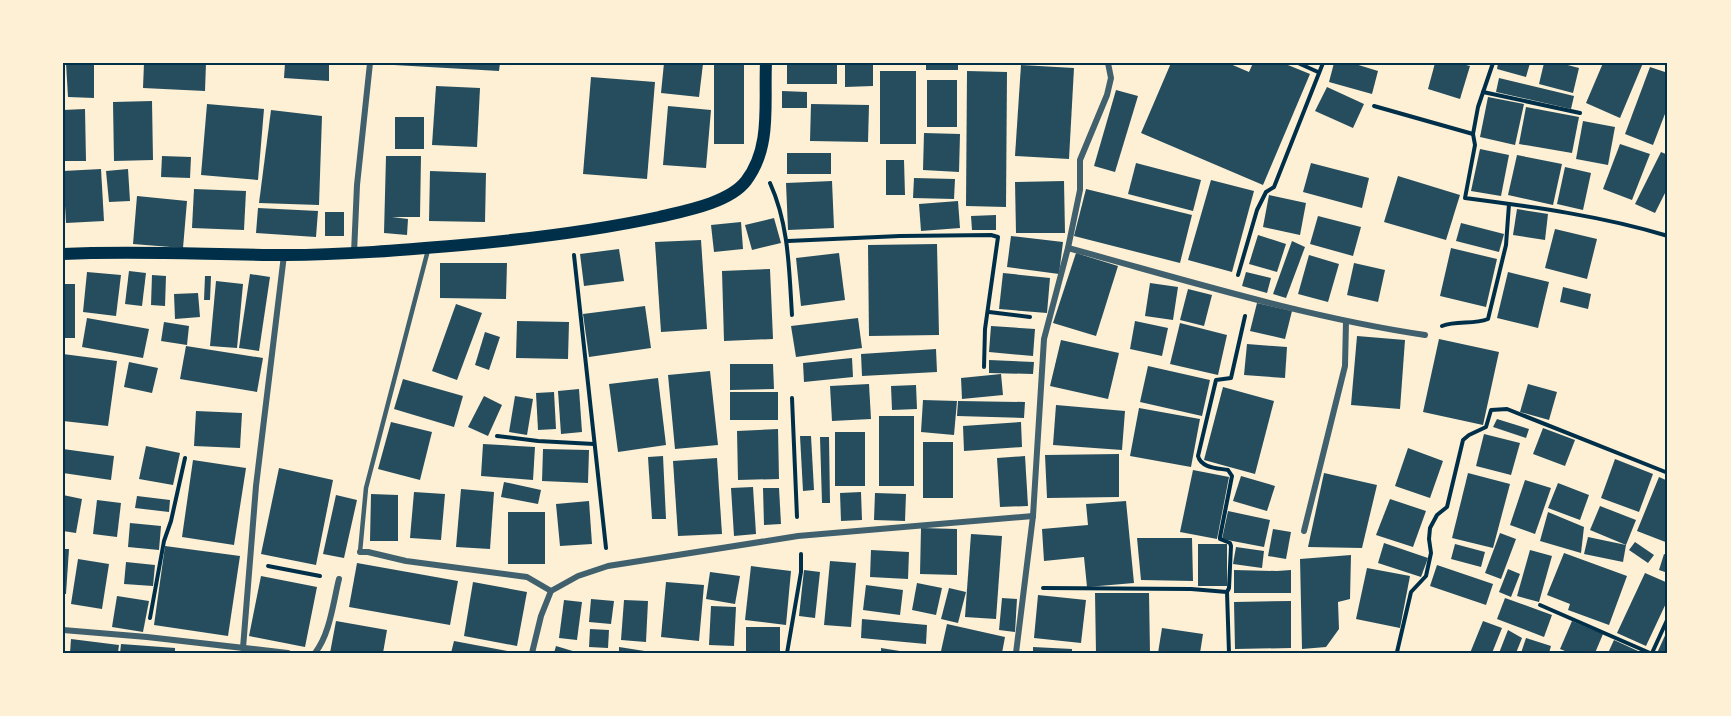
<svg xmlns="http://www.w3.org/2000/svg" width="1731" height="716" font-family="Lato,sans-serif">
  <style>
    .building { fill: #264d5e }
    .lines { fill: none; stroke-linecap: round; stroke-linejoin: round }
    .path { stroke: #003049; stroke-width: 4 }
    .service { stroke: #3f606c; stroke-width: 4.5 }
    .minor { stroke: #3f606c; stroke-width: 6 }
    .secondary { stroke: #003049; stroke-width: 12 }
    .neatline { fill: none; stroke: #003049; stroke-width: 2 }
  </style>
  <rect width="100%" height="100%" fill="#fdf0d5"/>
  <g class="building">
    <path d="M66,63H94V98L68,97Z"/>
    <path d="M144,63H206L205,91L143,88Z"/>
    <path d="M285,63H329V81L284,78Z"/>
    <path d="M394,63H500L499,71L394,65Z"/>
    <path d="M664,63L703,64L699,97L661,93Z"/>
    <rect x="787" y="63" width="50" height="21"/>
    <path d="M845,63H873V86L845,87Z"/>
    <rect x="926" y="63" width="32" height="7"/>
    <path d="M1171,63H1228L1249,72L1253,63H1283L1310,74L1263,185L1141,133Z"/>
    <path d="M1334,63H1352L1378,71L1372,94L1329,82Z"/>
    <path d="M1435,63H1458L1470,66L1460,99L1428,89Z"/>
    <path d="M1498,63H1530L1526,77L1497,69Z"/>
    <path d="M1544,63H1560L1579,68L1573,93L1539,84Z"/>
    <path d="M1603,63H1643L1620,118L1586,103Z"/>
    <rect x="714" y="65" width="30" height="79"/>
    <path d="M1021,65L1074,68L1069,159L1015,156Z"/>
    <path d="M1650,67L1668,73V106L1653,145L1625,134Z"/>
    <rect x="880" y="71" width="36" height="73"/>
    <path d="M967,71L1007,72L1006,207L966,206Z"/>
    <path d="M591,77L655,82L647,179L583,174Z"/>
    <path d="M1499,78L1574,96L1571,109L1496,92Z"/>
    <rect x="927" y="80" width="30" height="47"/>
    <path d="M436,86L480,88L477,147L432,145Z"/>
    <path d="M1327,87L1364,104L1353,128L1315,111Z"/>
    <path d="M1116,90L1138,96L1115,172L1094,166Z"/>
    <path d="M782,91L807,92V108H782Z"/>
    <path d="M1488,97L1524,104L1515,145L1480,137Z"/>
    <path d="M152,101L153,160L114,161L113,102Z"/>
    <path d="M207,104L264,109L258,180L201,175Z"/>
    <path d="M811,104L869,105L868,142L810,141Z"/>
    <path d="M668,106L711,110L706,168L663,165Z"/>
    <path d="M1526,107L1579,117L1572,153L1519,144Z"/>
    <path d="M85,109L86,161H63V110Z"/>
    <path d="M271,110L322,116L319,205L259,203Z"/>
    <rect x="395" y="117" width="29" height="32"/>
    <path d="M1583,121L1615,127L1608,165L1576,159Z"/>
    <path d="M924,133L960,134L959,172L923,170Z"/>
    <path d="M1620,144L1650,154L1632,200L1603,189Z"/>
    <path d="M1480,149L1509,155L1501,196L1471,191Z"/>
    <path d="M1661,152L1668,155V187L1655,213L1635,204Z"/>
    <rect x="787" y="153" width="44" height="21"/>
    <path d="M1517,155L1562,164L1553,205L1508,195Z"/>
    <path d="M162,156L191,157L190,178L161,177Z"/>
    <path d="M386,156H421L420,217H392L408,219L407,235L384,233Z"/>
    <path d="M886,160H904L905,195H886Z"/>
    <path d="M1136,163L1201,180L1193,211L1128,194Z"/>
    <path d="M1311,163L1369,178L1362,208L1303,192Z"/>
    <path d="M1565,167L1591,173L1583,210L1557,204Z"/>
    <path d="M101,169L104,221L66,223L63,171Z"/>
    <path d="M128,169L130,201L109,202L106,171Z"/>
    <path d="M430,171L486,173L485,222L429,221Z"/>
    <path d="M1398,176L1460,195L1446,240L1384,222Z"/>
    <path d="M914,178L955,179L954,199L913,198Z"/>
    <path d="M1211,180L1254,191L1232,272L1188,260Z"/>
    <path d="M832,181L834,228L788,230L786,183Z"/>
    <path d="M1064,181L1065,233H1016L1015,182Z"/>
    <path d="M194,189L246,191L244,230L192,228Z"/>
    <path d="M1086,189L1192,215L1180,263L1074,236Z"/>
    <path d="M1269,195L1306,203L1300,235L1263,227Z"/>
    <path d="M137,196L187,201L183,248L133,244Z"/>
    <path d="M958,201L960,228L921,231L919,204Z"/>
    <path d="M258,208L318,211L316,237L256,233Z"/>
    <path d="M1517,209L1548,214L1545,240L1513,235Z"/>
    <rect x="325" y="212" width="19" height="24"/>
    <path d="M996,215V230H972L971,216Z"/>
    <path d="M1318,216L1361,227L1353,256L1310,244Z"/>
    <path d="M774,218L781,243L752,250L745,225Z"/>
    <path d="M741,222L743,249L714,252L711,225Z"/>
    <path d="M1461,223L1504,234L1499,252L1456,241Z"/>
    <path d="M1555,229L1597,239L1587,279L1545,268Z"/>
    <path d="M1258,235L1286,244L1277,272L1249,264Z"/>
    <path d="M1011,236L1063,242L1059,274L1007,267Z"/>
    <path d="M701,240L707,329L661,332L655,242Z"/>
    <path d="M1292,241L1305,247L1286,298L1273,294Z"/>
    <path d="M937,244L939,335L869,336L868,245Z"/>
    <path d="M1451,248L1497,259L1486,307L1440,296Z"/>
    <path d="M619,249L624,281L584,286L580,254Z"/>
    <path d="M839,253L845,300L801,306L796,258Z"/>
    <path d="M1076,253L1118,266L1096,336L1053,323Z"/>
    <path d="M1309,255L1339,264L1328,302L1298,294Z"/>
    <path d="M440,263H507L506,299L440,298Z"/>
    <path d="M1354,263L1385,270L1378,302L1347,295Z"/>
    <path d="M770,269L773,339L724,341L722,271Z"/>
    <path d="M129,271L146,273L142,306L125,304Z"/>
    <path d="M87,272L121,275L116,316L83,312Z"/>
    <path d="M1246,272L1271,278L1267,293L1242,286Z"/>
    <path d="M1508,272L1549,282L1538,328L1497,318Z"/>
    <path d="M1003,273L1050,278L1047,313L999,309Z"/>
    <path d="M250,274L270,277L259,351L239,348Z"/>
    <path d="M152,275L166,276L165,306L151,305Z"/>
    <path d="M205,276H211L210,300H204Z"/>
    <path d="M216,281L243,284L237,348L210,346Z"/>
    <path d="M1150,283L1178,287L1173,320L1145,316Z"/>
    <rect x="63" y="284" width="12" height="54"/>
    <path d="M1563,287L1591,294L1588,309L1560,302Z"/>
    <path d="M1188,289L1212,295L1204,326L1180,320Z"/>
    <path d="M198,293L200,317L175,319L174,294Z"/>
    <path d="M1257,303L1292,311L1285,339L1250,331Z"/>
    <path d="M456,304L482,313L457,380L432,371Z"/>
    <path d="M645,306L651,348L589,357L583,314Z"/>
    <path d="M87,318L149,329L143,358L82,347Z"/>
    <path d="M858,318L862,348L796,357L791,326Z"/>
    <path d="M517,321L569,322L568,359L516,358Z"/>
    <path d="M1135,321L1168,328L1162,356L1130,349Z"/>
    <path d="M164,322L189,326L187,345L161,341Z"/>
    <path d="M1180,323L1227,335L1218,375L1170,364Z"/>
    <path d="M991,326L1035,329L1033,356L989,352Z"/>
    <path d="M485,332L500,337L489,370L475,365Z"/>
    <path d="M1357,336L1405,340L1400,409L1351,405Z"/>
    <path d="M1439,339L1499,352L1483,425L1423,412Z"/>
    <path d="M1061,340L1119,353L1108,399L1050,386Z"/>
    <path d="M1247,344L1287,347L1285,378L1244,375Z"/>
    <path d="M186,346L263,358L257,392L180,379Z"/>
    <path d="M936,349L937,372L862,376L861,354Z"/>
    <path d="M63,354L117,361L108,426L63,421Z"/>
    <path d="M852,358L853,377L804,382L803,363Z"/>
    <path d="M989,360L1034,362L1033,374L989,373Z"/>
    <path d="M129,362L158,368L152,393L124,387Z"/>
    <path d="M730,364H773L774,389L730,390Z"/>
    <path d="M1148,366L1210,380L1202,416L1140,402Z"/>
    <path d="M710,371L718,445L675,449L668,375Z"/>
    <path d="M1001,374L1003,395L962,399L961,378Z"/>
    <path d="M658,378L666,445L618,452L609,384Z"/>
    <path d="M403,379L463,396L454,427L394,409Z"/>
    <path d="M869,384L871,419L832,421L830,386Z"/>
    <path d="M1528,384L1557,392L1549,420L1520,412Z"/>
    <path d="M916,385L917,409L892,410L891,386Z"/>
    <path d="M1223,387L1274,401L1255,474L1204,460Z"/>
    <path d="M579,389L582,432L561,434L558,391Z"/>
    <path d="M554,392L556,429L538,430L536,393Z"/>
    <rect x="730" y="392" width="48" height="28"/>
    <path d="M484,396L502,405L488,436L468,427Z"/>
    <path d="M515,396L533,399L527,435L509,432Z"/>
    <path d="M923,400L957,401L954,435L921,432Z"/>
    <path d="M958,401L1025,402L1024,418L957,416Z"/>
    <path d="M1056,405L1125,411L1122,450L1053,445Z"/>
    <path d="M1139,408L1200,419L1191,467L1130,456Z"/>
    <path d="M196,411L242,413L240,448L194,446Z"/>
    <rect x="879" y="416" width="35" height="70"/>
    <path d="M1497,419L1529,429L1526,438L1493,427Z"/>
    <path d="M391,422L432,432L420,480L378,469Z"/>
    <path d="M1021,422L1022,447L964,451L963,426Z"/>
    <path d="M1543,428L1575,440L1565,466L1533,454Z"/>
    <path d="M778,429L779,479L738,480L737,431Z"/>
    <rect x="835" y="432" width="30" height="54"/>
    <path d="M1484,434L1520,443L1511,475L1476,466Z"/>
    <path d="M800,436H811L814,490L803,491Z"/>
    <path d="M820,437H829L830,503H822Z"/>
    <rect x="923" y="442" width="30" height="56"/>
    <path d="M483,444L535,447L533,480L481,476Z"/>
    <path d="M146,446L180,453L173,485L139,479Z"/>
    <path d="M1408,448L1443,461L1430,498L1395,486Z"/>
    <path d="M63,449L114,456L111,480L63,473Z"/>
    <path d="M543,449L589,450L588,483L542,481Z"/>
    <path d="M1119,454V497L1047,498L1045,455Z"/>
    <path d="M663,456L666,519H652L648,457Z"/>
    <path d="M1025,456L1028,506L1000,507L997,458Z"/>
    <path d="M717,458L722,534L678,536L673,461Z"/>
    <path d="M1615,459L1653,474L1639,512L1601,498Z"/>
    <path d="M193,460L246,468L234,545L182,537Z"/>
    <path d="M279,468L333,480L316,565L261,554Z"/>
    <path d="M1193,470L1229,477L1217,539L1180,532Z"/>
    <path d="M1324,473L1377,485L1362,548L1308,547Z"/>
    <path d="M1468,473L1510,484L1493,548L1452,538Z"/>
    <path d="M1241,476L1275,486L1267,511L1233,501Z"/>
    <path d="M1659,477L1668,481V543L1637,531Z"/>
    <path d="M1525,480L1551,488L1535,534L1510,525Z"/>
    <path d="M504,482L541,490L538,504L501,497Z"/>
    <path d="M1558,483L1589,495L1580,520L1548,508Z"/>
    <path d="M753,487L756,534L734,536L731,488Z"/>
    <path d="M763,488H779L781,524L764,525Z"/>
    <path d="M461,489L494,492L490,549L456,547Z"/>
    <path d="M414,492L445,494L441,540L410,538Z"/>
    <path d="M861,492L862,520L841,521L840,493Z"/>
    <path d="M875,493L906,494L905,521L874,520Z"/>
    <path d="M371,494L398,495V541H370Z"/>
    <path d="M63,495L82,499L76,533L63,531Z"/>
    <path d="M336,495L357,500L344,558L323,554Z"/>
    <path d="M137,496L170,500L169,512L135,508Z"/>
    <path d="M1390,499L1426,511L1413,547L1376,535Z"/>
    <path d="M97,500L121,503L117,537L93,534Z"/>
    <path d="M589,501L592,544L560,546L556,504Z"/>
    <path d="M1126,501L1134,583L1087,587L1084,557L1044,561L1042,529L1088,525L1086,504Z"/>
    <path d="M1600,506L1636,520L1626,545L1590,530Z"/>
    <path d="M1228,511L1270,520L1264,547L1222,539Z"/>
    <rect x="508" y="512" width="37" height="52"/>
    <path d="M1548,512L1584,527L1581,553L1540,541Z"/>
    <path d="M130,523L161,526L159,550L128,547Z"/>
    <path d="M921,528L957,529V575L920,574Z"/>
    <path d="M1273,529L1291,532L1286,559L1268,556Z"/>
    <path d="M1500,533L1516,539L1501,579L1485,573Z"/>
    <path d="M971,534L1002,536L996,619L965,617Z"/>
    <path d="M1588,537L1626,545L1623,562L1584,554Z"/>
    <path d="M1137,538H1192L1193,581L1141,580Z"/>
    <path d="M1635,542L1654,555L1648,563L1629,550Z"/>
    <path d="M1384,543L1428,558L1421,577L1378,563Z"/>
    <rect x="1198" y="544" width="29" height="42"/>
    <path d="M1455,544L1485,552L1481,567L1451,559Z"/>
    <path d="M165,546L240,556L228,636L154,625Z"/>
    <path d="M1236,547L1264,551L1262,568L1233,564Z"/>
    <path d="M63,549H69L66,594H63Z"/>
    <path d="M871,550L909,552L908,579L870,577Z"/>
    <path d="M1530,550L1552,556L1539,602L1517,596Z"/>
    <path d="M1564,553L1627,576L1609,625L1568,610L1570,604L1547,595Z"/>
    <path d="M1664,554L1668,555V573L1659,570Z"/>
    <path d="M1351,555L1350,599L1338,602L1339,629L1326,647L1302,649L1300,559Z"/>
    <path d="M78,559L109,564L102,609L71,604Z"/>
    <path d="M830,561L856,563L851,627L824,625Z"/>
    <path d="M126,562L155,565L153,586L124,584Z"/>
    <path d="M357,563L458,581L450,625L349,607Z"/>
    <path d="M1437,565L1493,584L1486,605L1430,586Z"/>
    <path d="M751,566L791,571L786,625L745,620Z"/>
    <path d="M1367,568L1410,576L1400,628L1356,619Z"/>
    <path d="M1508,569L1520,574L1511,597L1499,592Z"/>
    <path d="M804,570L820,572L815,618L799,616Z"/>
    <path d="M1234,570L1277,571L1291,570V593H1234Z"/>
    <path d="M710,572L740,576L735,604L706,599Z"/>
    <path d="M1645,573L1668,583V599L1646,646L1617,633Z"/>
    <path d="M261,576L317,587L305,647L249,636Z"/>
    <path d="M473,582L527,592L517,646L464,636Z"/>
    <path d="M666,582L704,585L699,641L661,637Z"/>
    <path d="M917,583L942,588L936,615L912,610Z"/>
    <path d="M866,585L903,590L900,615L863,610Z"/>
    <path d="M949,588L966,592L958,623L941,619Z"/>
    <path d="M1095,593H1149L1150,653H1096Z"/>
    <path d="M1038,595L1086,600L1081,643L1034,638Z"/>
    <path d="M117,596L149,601L143,632L112,627Z"/>
    <path d="M1002,598L1017,599L1015,632L999,630Z"/>
    <path d="M1505,598L1552,615L1544,637L1497,619Z"/>
    <path d="M591,599L614,601L611,624L589,622Z"/>
    <path d="M564,600L582,602L577,640L559,638Z"/>
    <path d="M624,600L648,601L646,642L621,640Z"/>
    <path d="M1291,601V648L1235,649L1234,602Z"/>
    <path d="M711,606L736,607L734,646L709,645Z"/>
    <path d="M862,619L927,625L926,644L861,638Z"/>
    <path d="M336,621L387,630L383,653H330Z"/>
    <path d="M1483,621L1502,628L1492,653H1470Z"/>
    <path d="M1572,621L1603,634L1595,653H1570L1560,649Z"/>
    <path d="M947,624L1005,637L1002,653H952L941,651Z"/>
    <rect x="746" y="627" width="34" height="26"/>
    <path d="M1162,628L1203,634L1200,653H1158Z"/>
    <path d="M590,629L609,630L608,648L589,647Z"/>
    <path d="M1668,629V653H1657Z"/>
    <path d="M1508,630L1522,638L1516,653H1499Z"/>
    <path d="M1526,638L1551,646L1549,653H1521Z"/>
    <path d="M71,639L119,645L118,653H70Z"/>
    <path d="M1614,640L1638,651L1637,653H1608Z"/>
    <path d="M454,641L512,652V653H451Z"/>
    <path d="M121,644L175,648V653H120Z"/>
    <path d="M556,646L576,652V653H554Z"/>
    <path d="M619,647L651,652V653H619Z"/>
    <path d="M1033,647L1072,649V653H1033Z"/>
    <path d="M881,648L906,652V653H881Z"/>
  </g>
  <g class="lines">
    <g class="path">
      <path d="M1298,63L1318,72"/>
      <path d="M1493,63L1478,107L1473,134L1475,145L1465,198C1534,207 1602,216 1668,236"/>
      <path d="M1483,92L1580,113"/>
      <path d="M1374,106L1473,134"/>
      <path d="M770,183C789,225 789,269 792,315"/>
      <path d="M788,241L900,236L991,235L998,237L985,329L984,367"/>
      <path d="M574,255L606,548"/>
      <path d="M1238,275L1257,210L1266,192L1274,187L1323,63"/>
      <path d="M989,312L1030,317"/>
      <path d="M1442,326C1457,320 1473,325 1488,319L1506,245L1509,204"/>
      <path d="M792,398L797,517"/>
      <path d="M497,436L538,441L594,444"/>
      <path d="M268,566L320,576"/>
      <path d="M1043,588L1191,589L1227,592L1229,653"/>
      <path d="M1227,592L1229,588L1231,546L1230,543L1220,539V537L1232,476L1228,470C1217,468 1201,468 1198,456L1216,380L1231,378L1245,316"/>
      <path d="M1540,605L1650,653"/>
      <path d="M150,618L164,541L171,521L185,458"/>
      <path d="M1397,652L1411,592L1426,576L1431,553L1429,539L1430,528L1437,515L1447,507L1463,440L1469,435L1486,427L1491,410L1507,409L1668,473"/>
      <path d="M787,653L801,572V554"/>
      <path d="M1387,653H1414"/>
      <path d="M1652,653L1668,618"/>
    </g>
    <path class="service" d="M360,552L366,488L428,250"/>
    <g class="minor">
      <path d="M1068,248C1186,280 1304,317 1425,335"/>
      <path d="M354,253L357,185L370,63"/>
      <path d="M1304,531L1345,366L1346,321"/>
      <path d="M360,552H368L406,561L527,577L551,591"/>
      <path d="M63,630L147,637L288,653"/>
      <path d="M243,648L256,486L284,255"/>
      <path d="M315,653C330,634 333,603 339,579"/>
      <path d="M532,653L541,616L551,591L578,576L608,566L798,536L1033,516"/>
      <path d="M1016,653L1033,516L1044,339L1068,248L1080,190V160L1107,95L1111,78L1108,63"/>
    </g>
    <path class="secondary" d="M63,254C137,250 211,255 285,255C344,255 403,250 462,245C528,239 594,231 659,217C684,211 729,203 746,181C772,147 764,103 766,63"/>
  </g>
  <rect width="1731" height="716" fill="none" stroke="#fdf0d5" stroke-width="129"/>
  <rect x="64" y="64" width="1602" height="588" class="neatline"/>
</svg>
